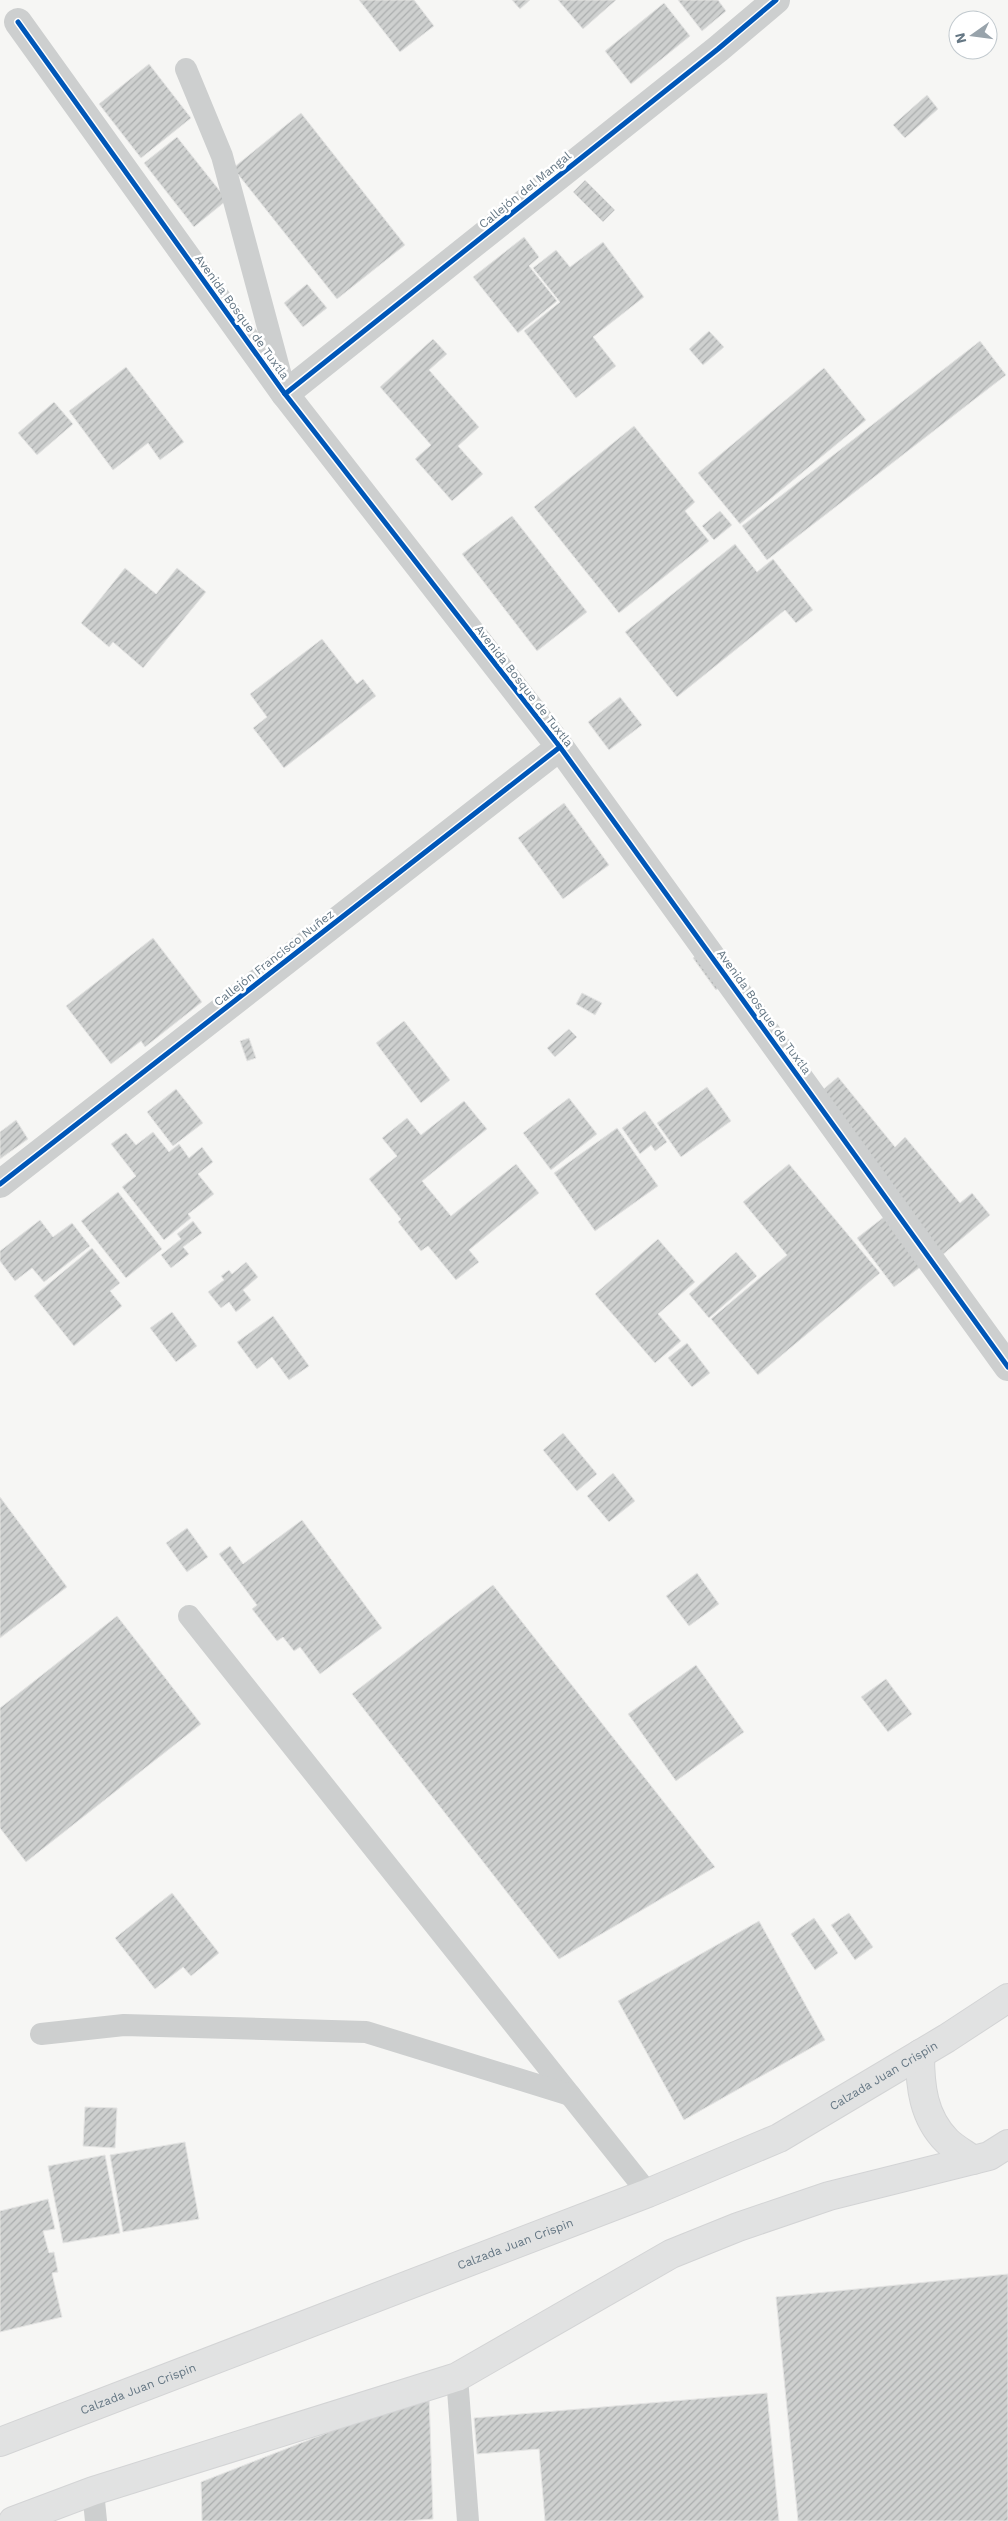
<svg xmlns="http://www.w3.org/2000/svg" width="1008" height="2521" font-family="'Work Sans',sans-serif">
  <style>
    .building { fill: url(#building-hatch); stroke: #e5e5e4 }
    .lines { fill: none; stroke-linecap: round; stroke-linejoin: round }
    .secondary-casing { stroke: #d3d4d5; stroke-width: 30 }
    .lane { stroke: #cdcfcf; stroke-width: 22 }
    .street { stroke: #cdcfcf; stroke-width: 28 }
    .secondary { stroke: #e1e2e2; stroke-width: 28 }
    .cycleway-casing { stroke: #fff; stroke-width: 8 }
    .cycleway { stroke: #0057b8; stroke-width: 5 }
    .labels { text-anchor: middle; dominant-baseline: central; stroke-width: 5; stroke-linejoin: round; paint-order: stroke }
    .street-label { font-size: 12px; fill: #657784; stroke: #fff }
  </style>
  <defs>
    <pattern id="building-hatch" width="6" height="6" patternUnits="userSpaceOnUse" patternTransform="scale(1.25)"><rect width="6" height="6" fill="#ced0cf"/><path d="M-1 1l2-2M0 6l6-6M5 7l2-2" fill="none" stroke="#abaeae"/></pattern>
  </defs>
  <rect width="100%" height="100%" fill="#f6f6f4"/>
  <g class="building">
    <path d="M359,0H414L434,26L400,52Z"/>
    <path d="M512,0H530L520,9Z"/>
    <path d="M558,0H616L583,29Z"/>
    <path d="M678,0H718L726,11L702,31Z"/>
    <path d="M664,3L690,36L631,84L605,51Z"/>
    <path d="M149,64L191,118L141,158L99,104Z"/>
    <path d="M927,95L938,109L905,138L893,125Z"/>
    <path d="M301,113L405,245L337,299L233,168Z"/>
    <path d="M177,137L227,200L194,227L144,163Z"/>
    <path d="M585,180L615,210L603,222L573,192Z"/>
    <path d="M524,237L539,257L529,266L557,301L518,333L473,277Z"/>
    <path d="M603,242L644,297L593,337L616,366L576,398L524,331L560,302L533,268L556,250L570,267Z"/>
    <path d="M307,284L327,308L303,327L284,303Z"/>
    <path d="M709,331L724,347L703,365L689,349Z"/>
    <path d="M433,339L447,354L429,370L479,427L458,446L483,474L452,501L415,459L431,445L380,387Z"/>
    <path d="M980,341L1006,375L767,560L742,526Z"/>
    <path d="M126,367L184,442L160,460L148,443L113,470L69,411Z"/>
    <path d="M824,368L866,420L740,524L698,473Z"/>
    <path d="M54,402L73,424L37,455L18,433Z"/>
    <path d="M634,426L695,502L685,511L709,541L619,613L534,507Z"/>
    <path d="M720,511L732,525L714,540L702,526Z"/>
    <path d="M512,516L587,612L537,651L462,554Z"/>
    <path d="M735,544L757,572L773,559L813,610L796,623L785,610L677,697L625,632Z"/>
    <path d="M125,568L156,594L177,568L206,592L143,668L113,642L109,647L81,623Z"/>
    <path d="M322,639L357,684L363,679L376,696L284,768L253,728L267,717L250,694Z"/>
    <path d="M620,697L642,725L609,750L588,722Z"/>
    <path d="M564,803L609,865L563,899L518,838Z"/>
    <path d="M153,938L202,1002L145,1047L141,1041L111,1064L66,1006Z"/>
    <path d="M702,951L725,983L716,990L693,958Z"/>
    <path d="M582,993L602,1003L595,1015L576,1004Z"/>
    <path d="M404,1021L450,1080L421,1103L376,1043Z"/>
    <path d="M569,1029L577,1037L555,1057L547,1048Z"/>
    <path d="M249,1038L256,1058L247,1061L240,1041Z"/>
    <path d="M838,1077L895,1147L905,1137L960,1203L972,1193L990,1215L935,1261L807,1103Z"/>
    <path d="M707,1087L731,1121L681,1157L657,1123Z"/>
    <path d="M176,1089L203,1123L173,1146L147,1112Z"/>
    <path d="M569,1098L597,1134L551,1170L523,1133Z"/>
    <path d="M464,1101L487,1129L422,1181L451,1216L516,1164L539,1193L469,1250L479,1262L456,1280L428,1246L421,1251L398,1222L401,1219L369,1179L397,1156L382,1138L407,1118L421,1135Z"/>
    <path d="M645,1111L667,1142L655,1151L651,1145L640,1154L622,1128Z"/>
    <path d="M16,1120L28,1139L0,1159V1132Z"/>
    <path d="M617,1128L658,1186L595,1231L554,1173Z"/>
    <path d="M153,1132L169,1152L179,1144L189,1158L202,1147L213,1162L198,1174L214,1194L188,1214L191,1218L164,1240L122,1187L136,1176L111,1144L126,1133L136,1145Z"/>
    <path d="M789,1164L880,1273L758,1375L711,1319L787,1255L743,1202Z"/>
    <path d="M118,1192L162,1249L126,1278L81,1221Z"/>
    <path d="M889,1213L927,1262L894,1287L857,1238Z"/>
    <path d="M40,1220L53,1237L72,1223L90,1246L44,1282L32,1268L15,1281L0,1261V1251Z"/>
    <path d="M193,1221L202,1233L183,1247L189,1254L171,1268L161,1255L181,1239L177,1234Z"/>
    <path d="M658,1239L695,1282L658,1314L681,1341L655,1363L595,1294Z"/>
    <path d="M92,1248L120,1283L110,1291L122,1306L74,1346L34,1296Z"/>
    <path d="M736,1252L757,1276L709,1318L689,1294Z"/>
    <path d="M246,1262L258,1277L243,1290L251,1300L236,1312L229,1302L221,1308L208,1292L224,1280L221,1276L229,1270L232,1274Z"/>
    <path d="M172,1312L197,1346L176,1362L150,1328Z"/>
    <path d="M273,1316L309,1366L289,1380L272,1357L257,1369L237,1342Z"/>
    <path d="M687,1343L710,1373L692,1387L668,1358Z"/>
    <path d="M563,1433L597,1474L577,1491L543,1450Z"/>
    <path d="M613,1473L635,1501L609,1522L587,1496Z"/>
    <path d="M0,1497L67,1587L0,1638Z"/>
    <path d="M302,1520L382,1628L320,1674L300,1647L294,1651L283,1637L277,1641L252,1609L257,1605L219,1554L230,1546L243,1564Z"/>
    <path d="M187,1528L208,1557L187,1572L166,1543Z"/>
    <path d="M697,1573L719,1604L689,1626L666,1596Z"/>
    <path d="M493,1585L715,1867L559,1959L352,1694Z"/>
    <path d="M117,1616L201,1724L26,1862L0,1828V1708Z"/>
    <path d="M696,1665L744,1732L676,1781L628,1714Z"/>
    <path d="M886,1679L912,1714L888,1732L861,1697Z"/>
    <path d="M172,1893L219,1953L191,1976L183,1967L155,1989L115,1938Z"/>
    <path d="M849,1913L873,1947L855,1960L831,1925Z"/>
    <path d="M814,1918L838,1953L815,1970L791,1934Z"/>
    <path d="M759,1921L825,2040L684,2120L618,2001Z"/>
    <path d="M85,2107L117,2108L115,2148L83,2146Z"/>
    <path d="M185,2142L199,2219L123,2232L110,2155Z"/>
    <path d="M105,2155L120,2233L63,2243L48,2166Z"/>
    <path d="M48,2199L55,2229L43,2231L49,2253L54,2252L58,2272L52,2273L62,2317L0,2332V2211Z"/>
    <path d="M1008,2274V2521H798L776,2297Z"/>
    <path d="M429,2393L433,2519L405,2521H202L201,2482Z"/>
    <path d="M767,2393L779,2521H545L539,2449L477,2454L474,2418Z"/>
  </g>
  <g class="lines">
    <defs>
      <g id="secondary">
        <path d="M920,2054C920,2086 923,2117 947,2141C954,2148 965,2154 973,2160"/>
        <path id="s1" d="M0,2442L648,2193L779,2138L947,2038L1008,1998"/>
        <path d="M13,2521L93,2491L457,2377L671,2254L738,2227L829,2196L989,2156L1008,2144"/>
      </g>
    </defs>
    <use href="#secondary" class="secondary-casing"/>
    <g class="lane">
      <path d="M186,69L222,156L284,387"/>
      <path d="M189,1616L648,2193"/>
      <path d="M41,2034L124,2025L366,2032L570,2095"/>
      <path d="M457,2377L468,2521"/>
      <path d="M93,2491L96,2521"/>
    </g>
    <g class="street">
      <path d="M18,22L285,394L560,747L1008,1367"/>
      <path d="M285,394L718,49L776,0"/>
      <path d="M0,1184L560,747"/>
    </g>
    <use href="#secondary" class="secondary"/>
    <defs>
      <g id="cycleway">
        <path d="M18,22L285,394L560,747L1008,1367"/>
        <path d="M285,394L718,49L776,0"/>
        <path d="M0,1184L560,747"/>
      </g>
    </defs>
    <use href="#cycleway" class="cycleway-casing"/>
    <use href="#cycleway" class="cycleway"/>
  </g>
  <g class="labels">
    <g class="street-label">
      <text transform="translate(525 190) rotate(-39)">Callejón del Mangal</text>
      <text transform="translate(242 317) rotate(54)">Avenida Bosque de Tuxtla</text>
      <text transform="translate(524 686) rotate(52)">Avenida Bosque de Tuxtla</text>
      <text transform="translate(274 958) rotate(-38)">Callejón Francisco Nuñez</text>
      <text transform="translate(764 1012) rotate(54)">Avenida Bosque de Tuxtla</text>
      <text stroke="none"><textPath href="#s1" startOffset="958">Calzada Juan Crispin</textPath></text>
      <text stroke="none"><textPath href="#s1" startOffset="552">Calzada Juan Crispin</textPath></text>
      <text stroke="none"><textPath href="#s1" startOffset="148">Calzada Juan Crispin</textPath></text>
    </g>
  </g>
  <g transform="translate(973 35) rotate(256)"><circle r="24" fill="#ffffff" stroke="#c1c9ce"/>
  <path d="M0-4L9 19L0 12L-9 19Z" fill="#98a3ab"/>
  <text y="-8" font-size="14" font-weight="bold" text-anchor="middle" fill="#657784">N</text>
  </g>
</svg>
